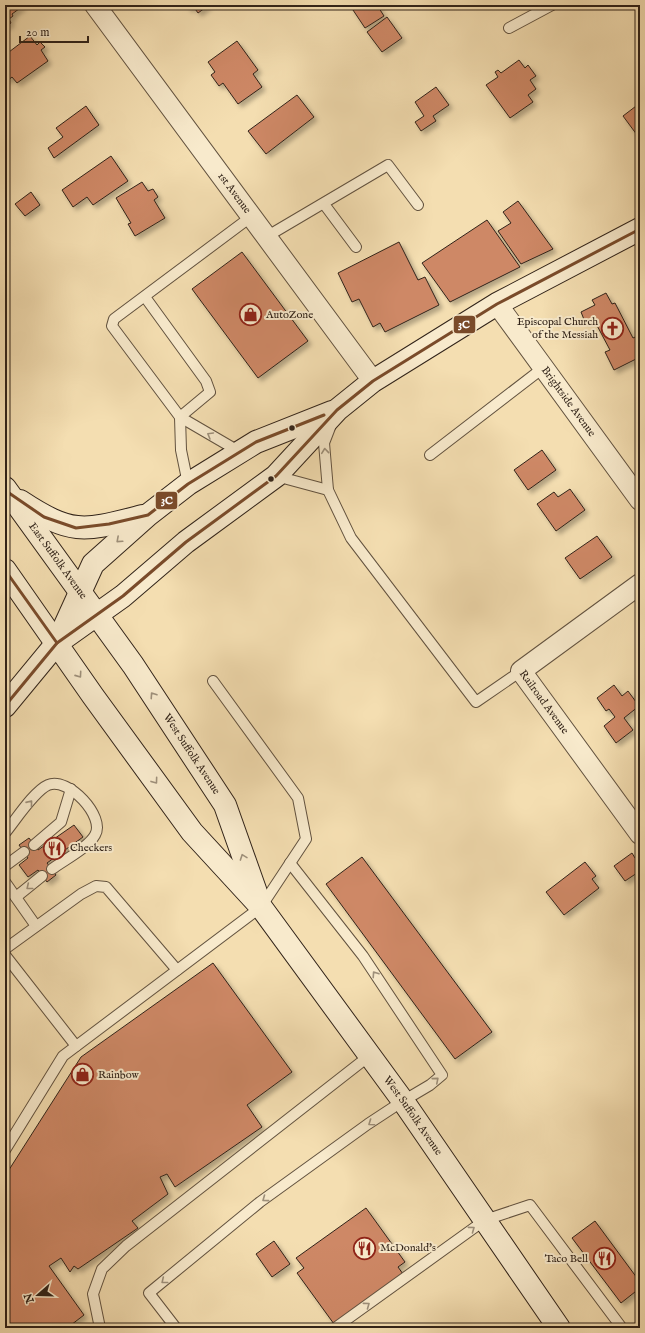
<svg xmlns="http://www.w3.org/2000/svg" width="645" height="1333" font-family="'IM FELL English',serif">
  <style>
    .building { fill: #ce8866; stroke: #312319; filter: url(#shadow) }
    .lines { fill: none; stroke-linecap: round; stroke-linejoin: round }
    .service-casing { stroke: #62523f; stroke-width: 12 }
    .minor-casing { stroke: #62523f; stroke-width: 22 }
    .secondary-casing { stroke: #312319; stroke-width: 24 }
    .service { stroke: #f8eacc; stroke-width: 10 }
    .minor { stroke: #f8eacc; stroke-width: 20 }
    .secondary { stroke: #f8eacc; stroke-width: 22 }
    .bus-1-casing { stroke: #f8eacc; stroke-width: 6 }
    .bus-1 { stroke: #7a4b2a; stroke-width: 3 }
    .oneway { stroke: #9e907b }
    .bus-dot { fill: #312319; stroke: #f8eacc; stroke-width: 1.5 }
    .labels { text-anchor: middle; dominant-baseline: central; stroke-width: 4; stroke-linejoin: round; paint-order: stroke }
    .street-label { font-size: 11px; fill: #312319; stroke: #f8eacc }
    .poi-label { font-size: 11px; fill: #312319; stroke: #f8eacc; text-anchor: start }
    .line-badge { stroke: #f8eacc; stroke-width: 1.5 }
    .badge-label { font-size: 11px; text-anchor: middle; font-weight: bold; fill: #fff }
  </style>
  <defs>
    <filter id="shadow"><feDropShadow dx="3.5" dy="3.5" stdDeviation="2" flood-color="#0004"/></filter>
  </defs>
  <rect width="100%" height="100%" fill="#f4deb1"/>
  <filter id="stains"><feTurbulence type="fractalNoise" baseFrequency=".005" numOctaves="4"/><feColorMatrix values="0 0 0 0 .2 0 0 0 0 .09 0 0 0 0 .02 0 0 0 .5 -.17"/></filter>
  <radialGradient id="worn" r=".72"><stop offset=".6" stop-color="#630" stop-opacity="0"/><stop offset="1" stop-color="#630" stop-opacity=".3"/></radialGradient>
  <g class="building">
    <path d="M5,5L23,6L12,14L13,16L9,19L11,23L5,27Z"/>
    <path d="M186,5H209L198,13L193,6L189,9Z"/>
    <path d="M355,5H377L384,16L365,28L351,7Z"/>
    <path d="M387,17L402,38L382,52L367,32Z"/>
    <path d="M30,36L37,45L40,42L45,47L41,50L48,61L17,83L12,77L7,81L5,77V55Z"/>
    <path d="M237,41L258,70L253,74L262,87L238,104L223,83L219,86L211,75L215,72L208,62Z"/>
    <path d="M519,60L525,68L528,65L536,76L530,80L536,89L528,95L533,102L510,118L486,85L498,77L495,72L498,70L501,73Z"/>
    <path d="M436,87L449,105L433,116L436,121L421,131L415,122L424,116L415,102Z"/>
    <path d="M297,95L314,117L266,154L248,131Z"/>
    <path d="M640,103V139L623,116Z"/>
    <path d="M86,106L99,125L54,158L48,148L63,137L56,128Z"/>
    <path d="M111,156L128,181L93,205L87,197L73,207L62,190Z"/>
    <path d="M142,182L148,191L153,189L158,197L154,200L165,218L135,236L128,224L131,223L116,198Z"/>
    <path d="M31,192L40,205L25,216L15,204Z"/>
    <path d="M518,201L553,249L521,264L498,231L511,223L503,212Z"/>
    <path d="M487,220L520,267L450,302L422,263Z"/>
    <path d="M399,242L418,280L425,277L439,305L385,332L380,323L373,327L359,299L352,302L338,273Z"/>
    <path d="M242,252L308,341L258,378L192,289Z"/>
    <path d="M606,293L612,304L615,303L633,338L640,335V357L614,370L605,352L610,350L593,318L585,322L581,312L595,305L592,300Z"/>
    <path d="M542,450L556,470L528,490L514,470Z"/>
    <path d="M570,489L585,510L556,531L537,504L554,492L558,497Z"/>
    <path d="M597,536L612,557L580,579L565,558Z"/>
    <path d="M614,685L622,696L628,691L639,706L624,718L633,730L616,743L604,726L615,717L609,709L606,711L597,698Z"/>
    <path d="M74,825L83,837L47,863L56,875L47,882L38,870L28,877L19,865L28,858L19,845L29,838L38,850Z"/>
    <path d="M632,853L635,858L640,856V871L625,881L614,866Z"/>
    <path d="M362,857L492,1032L455,1059L326,884Z"/>
    <path d="M585,862L596,876L592,879L599,888L564,915L546,892Z"/>
    <path d="M213,963L292,1072L247,1105L262,1127L175,1187L167,1174L160,1177L168,1194L132,1221L138,1228L78,1269L74,1266L70,1272L61,1258L49,1266L84,1315L67,1328H5V1176L81,1057Z"/>
    <path d="M366,1208L405,1262L398,1267L403,1274L334,1324L297,1273L304,1268L296,1258Z"/>
    <path d="M595,1221L640,1282V1288L621,1303L572,1238Z"/>
    <path d="M274,1241L290,1264L272,1277L256,1254Z"/>
  </g>
  <g class="lines">
    <defs>
      <g id="service">
        <path d="M509,28L552,5"/>
        <path d="M324,204L356,247"/>
        <path d="M266,237L388,165L418,205"/>
        <path d="M145,297L206,381L210,392L180,417"/>
        <path d="M180,417L181,450L188,484"/>
        <path d="M331,425L324,443L328,490L351,538L476,702L521,671"/>
        <path d="M240,452L180,417L112,326L114,319L252,216"/>
        <path d="M430,455L543,368"/>
        <path d="M276,476L328,490"/>
        <path d="M5,833C15,821 34,791 48,785C68,776 106,817 95,835C88,848 64,860 52,869"/>
        <path d="M34,845L61,822L71,789"/>
        <path d="M5,866L24,852"/>
        <path d="M5,882L36,926"/>
        <path d="M16,897L42,876"/>
        <path d="M5,949L81,894L96,886L106,887L177,970"/>
        <path d="M5,955L76,1046"/>
        <path d="M5,1150L63,1056L261,907L306,839L298,798L213,681"/>
        <path d="M100,1328L93,1294L102,1269L126,1246L369,1056"/>
        <path d="M176,1328L149,1293L260,1202L368,1124L403,1101L430,1085L442,1075L363,956L290,863"/>
        <path d="M335,1328L485,1220L530,1205L622,1328"/>
      </g>
      <g id="minor">
        <path id="s1" d="M95,5L373,381"/>
        <path id="s2" d="M497,304L640,500"/>
        <path id="s3" d="M640,584L521,671L640,834"/>
      </g>
      <g id="secondary">
        <path id="s4" d="M5,488L133,665L225,805L258,898"/>
        <path d="M20,501C73,536 84,531 143,516"/>
        <path id="s5" d="M5,570L93,696L192,832L261,907L403,1101L559,1328"/>
        <path d="M57,643L93,564L148,515L188,484L256,442L332,412"/>
        <path d="M5,706L57,643L123,596L186,542L276,476L337,410L373,381L497,304L640,229"/>
      </g>
    </defs>
    <use href="#service" class="service-casing"/>
    <use href="#minor" class="minor-casing"/>
    <use href="#secondary" class="secondary-casing"/>
    <use href="#service" class="service"/>
    <use href="#minor" class="minor"/>
    <use href="#secondary" class="secondary"/>
    <defs>
      <g id="bus-1">
        <path d="M5,488L9,493L44,517L76,528L109,524L148,515L188,484L256,442L324,415"/>
        <path d="M5,570L57,643"/>
        <path d="M5,706L57,643L123,596L186,542L276,476L337,410L373,381L497,304L640,229"/>
      </g>
    </defs>
    <use href="#bus-1" class="bus-1-casing"/>
    <use href="#bus-1" class="bus-1"/>
  </g>
  <defs><path id="oneway-chevron" d="M-2-3.5L2.5 0L-2 3.5" fill="none" stroke-width="1.6" stroke-linecap="round" stroke-linejoin="round"/></defs>
  <g class="oneway">
    <use href="#oneway-chevron" transform="translate(210 435) rotate(-150)"/>
    <use href="#oneway-chevron" transform="translate(325 451) rotate(-96)"/>
    <use href="#oneway-chevron" transform="translate(119 540) rotate(138)"/>
    <use href="#oneway-chevron" transform="translate(79 675) rotate(55)"/>
    <use href="#oneway-chevron" transform="translate(153 695) rotate(-124)"/>
    <use href="#oneway-chevron" transform="translate(155 781) rotate(54)"/>
    <use href="#oneway-chevron" transform="translate(30 803) rotate(-51)"/>
    <use href="#oneway-chevron" transform="translate(243 857) rotate(-110)"/>
    <use href="#oneway-chevron" transform="translate(29 887) rotate(141)"/>
    <use href="#oneway-chevron" transform="translate(375 974) rotate(-124)"/>
    <use href="#oneway-chevron" transform="translate(436 1080) rotate(-41)"/>
    <use href="#oneway-chevron" transform="translate(371 1123) rotate(145)"/>
    <use href="#oneway-chevron" transform="translate(265 1199) rotate(144)"/>
    <use href="#oneway-chevron" transform="translate(472 1229) rotate(-36)"/>
    <use href="#oneway-chevron" transform="translate(164 1281) rotate(141)"/>
    <use href="#oneway-chevron" transform="translate(367 1305) rotate(-36)"/>
  </g>
  <defs>
    <symbol id="shop-ring" viewBox="-11 -11 22 22"><circle r="9.5" fill="#f8eacc" stroke="#8f2418" stroke-width="1.5"/><path d="M-5-2.5h2.3a2.7 3.5 0 0 1 5.4 0H5L5.5 6h-11ZM-1.5-2.5h3a1.5 2.3 0 0 0-3 0Z" fill="#8f2418"/></symbol>
    <symbol id="church-ring" viewBox="-11 -11 22 22"><circle r="9.5" fill="#f8eacc" stroke="#8f2418" stroke-width="1.5"/><path d="M-1.2-6h2.4v3.5h3.3v2.4h-3.3V6h-2.4V-.1h-3.3v-2.4h3.3Z" fill="#8f2418"/></symbol>
    <symbol id="restaurant-ring" viewBox="-11 -11 22 22"><circle r="9.5" fill="#f8eacc" stroke="#8f2418" stroke-width="1.5"/><path d="M-5-6h1v4h1v-4h1v4h1v-4h1v5L-1.5 .5V6h-2V.5L-5-1ZM5-6V6H3V1.5H1.5Q1.5-4 5-6Z" fill="#8f2418"/></symbol>
  </defs>
  <g fill-rule="evenodd">
    <use href="#shop-ring" x="238" y="302" width="25" height="25"/>
    <use href="#church-ring" x="600" y="316" width="25" height="25"/>
    <use href="#restaurant-ring" x="42" y="836" width="25" height="25"/>
    <use href="#shop-ring" x="70" y="1062" width="25" height="25"/>
    <use href="#restaurant-ring" x="352" y="1236" width="25" height="25"/>
    <use href="#restaurant-ring" x="592" y="1246" width="25" height="25"/>
  </g>
  <g class="bus-dot">
    <circle cx="292" cy="428" r="3.5"/>
    <circle cx="271" cy="479" r="3.5"/>
  </g>
  <g class="labels">
    <g class="street-label">
      <text stroke="none"><textPath href="#s1" startOffset="234">1st Avenue</textPath></text>
      <text stroke="none"><textPath href="#s2" startOffset="121">Brightside Avenue</textPath></text>
      <text stroke="none"><textPath href="#s4" startOffset="90">East Suffolk Avenue</textPath></text>
      <text stroke="none"><textPath href="#s3" startOffset="186">Railroad Avenue</textPath></text>
      <text stroke="none"><textPath href="#s4" startOffset="325">West Suffolk Avenue</textPath></text>
      <text stroke="none"><textPath href="#s5" startOffset="682">West Suffolk Avenue</textPath></text>
    </g>
    <g class="poi-label">
      <text x="266" y="315">AutoZone</text>
      <text x="598" y="322" text-anchor="end">Episcopal Church<tspan x="598" dy="13">of the Messiah</tspan></text>
      <text x="70" y="848">Checkers</text>
      <text x="98" y="1075">Rainbow</text>
      <text x="380" y="1248">McDonald's</text>
      <text x="588" y="1259" text-anchor="end">Taco Bell</text>
    </g>
  </g>
  <g class="line-badge">
    <rect x="453" y="315" width="23" height="19" rx="4" fill="#7a4b2a"/>
    <rect x="155" y="491" width="23" height="19" rx="4" fill="#7a4b2a"/>
  </g>
  <g class="badge-label">
    <text x="464" y="328">3C</text>
    <text x="167" y="504">3C</text>
  </g>
  <rect width="645" height="1333" fill="none" stroke="#f4deb1" stroke-width="20"/>
  <rect x="6" y="6" width="633" height="1321" fill="none" stroke="#312319" stroke-width="2"/>
  <rect x="10" y="10" width="625" height="1313" fill="none" stroke="#312319"/>
  <g transform="translate(38 1295) rotate(250)" stroke="#f8eacc" stroke-width="3" paint-order="stroke">
  <path d="M0-3L7 15L0 10L-7 15Z" fill="#312319"/>
  <text y="-6" font-size="11" font-weight="bold" text-anchor="middle" fill="#312319">N</text>
  </g>
  <path d="M20 36v6h68v-6" fill="none" stroke="#312319" stroke-width="2"/>
  <text x="26" y="36" font-size="12" fill="#312319" stroke="#f8eacc" stroke-width="3" paint-order="stroke">20 m</text>
  <rect width="100%" height="100%" filter="url(#stains)"/>
  <rect width="100%" height="100%" fill="url(#worn)"/>
</svg>
